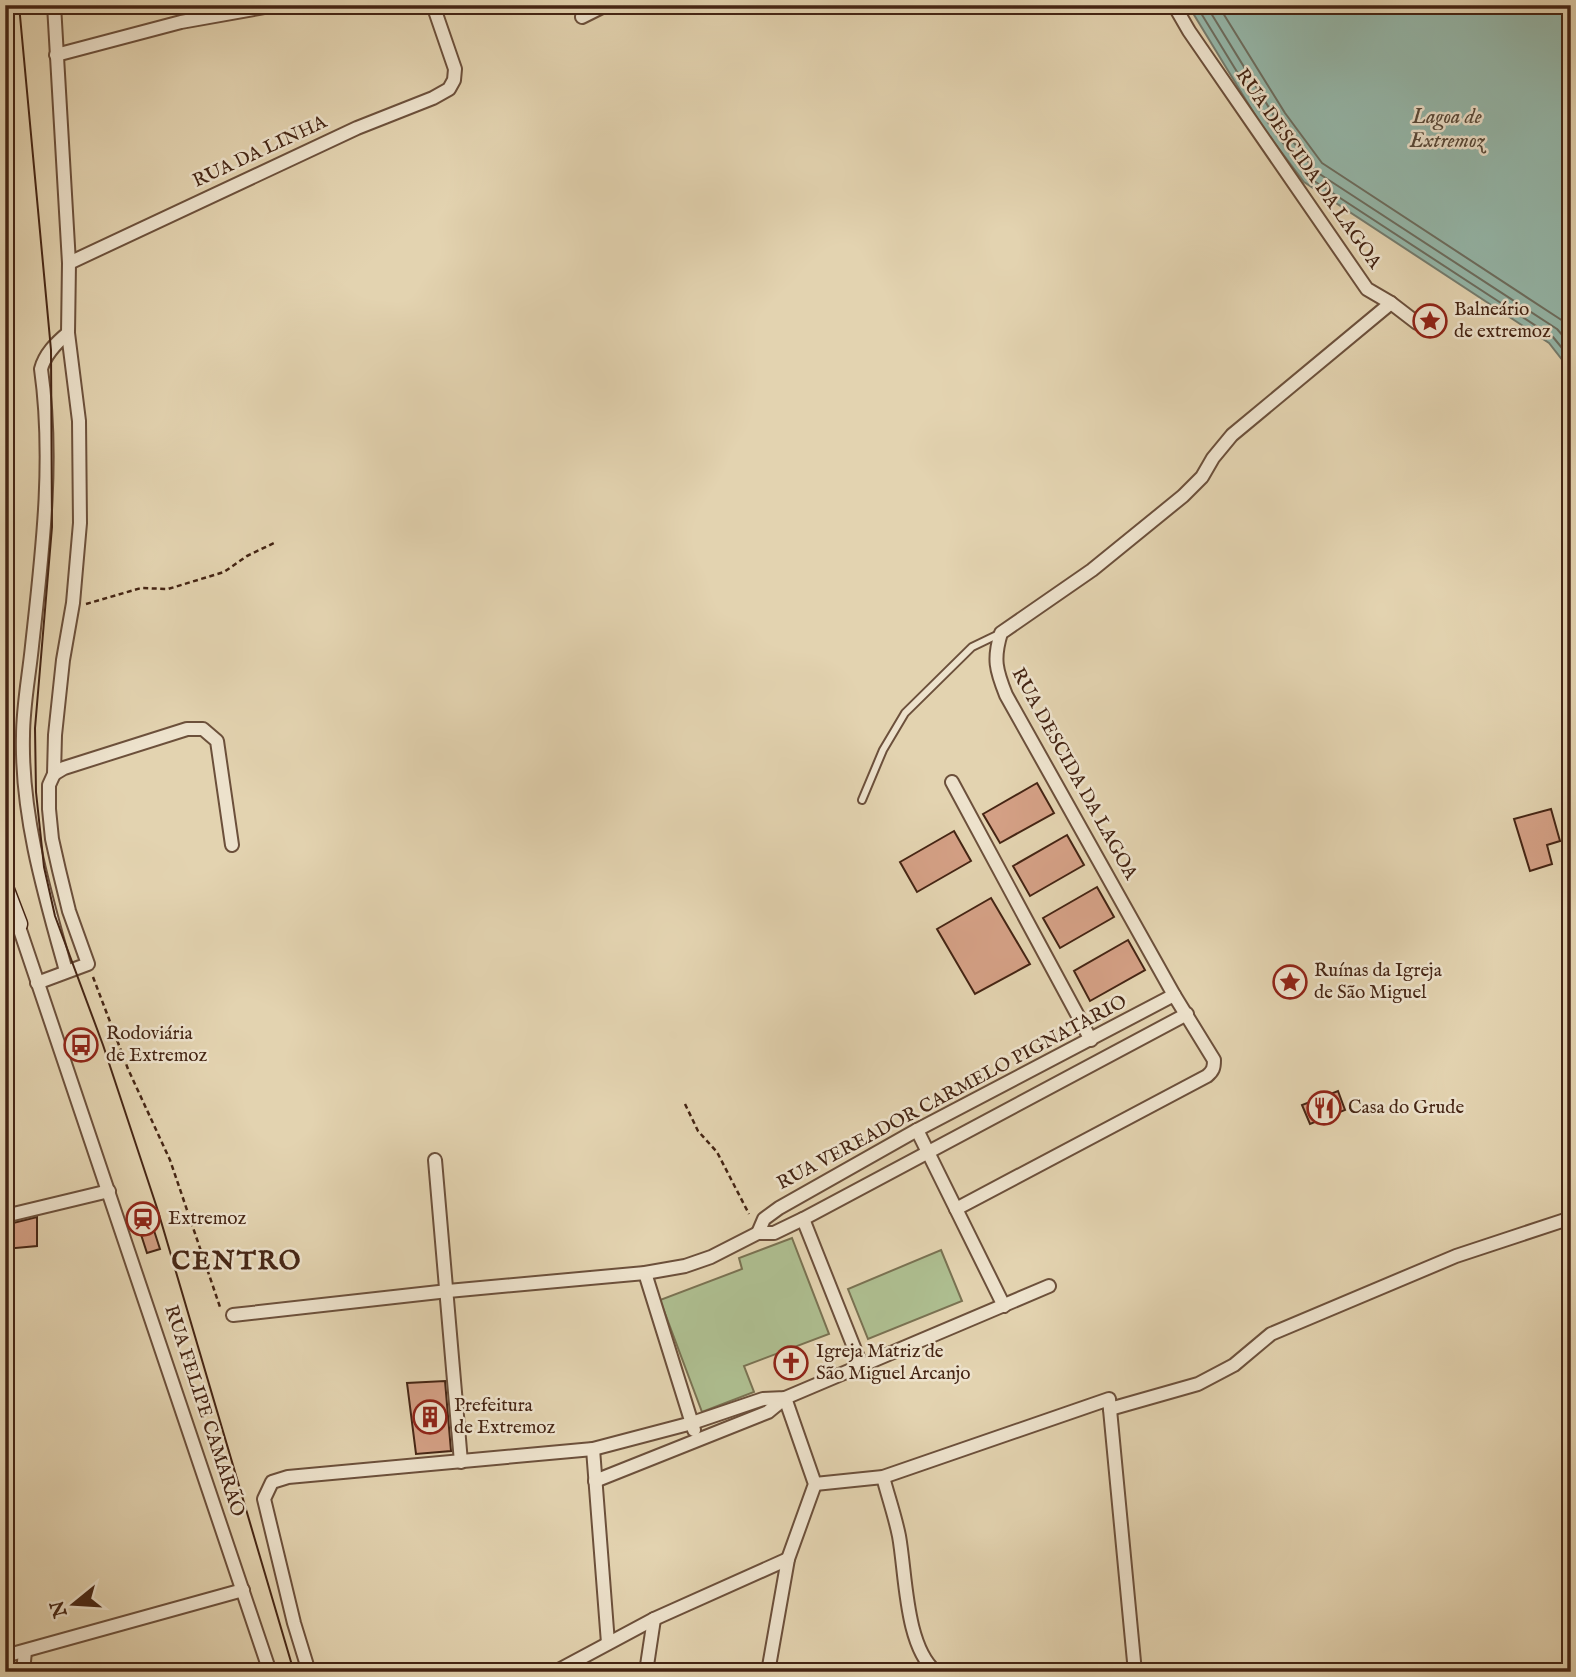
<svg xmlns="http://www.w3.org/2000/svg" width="1576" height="1677" font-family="'IM FELL English',serif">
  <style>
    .green { fill: #aebe90; stroke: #7a7252; stroke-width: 2 }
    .water { fill: #95b8ab; stroke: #757d6f; stroke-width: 2 }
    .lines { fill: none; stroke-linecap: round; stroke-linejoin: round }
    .shore { stroke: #6d6e60; stroke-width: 2 }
    .building { fill: #d4a085; stroke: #452514; stroke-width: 2 }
    .service-casing { stroke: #6c503b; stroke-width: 10 }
    .minor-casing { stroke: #6c503b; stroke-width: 16 }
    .secondary-casing { stroke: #452514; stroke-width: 21 }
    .path { stroke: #452514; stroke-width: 2.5; stroke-dasharray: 5 3.5; stroke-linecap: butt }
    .service { stroke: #ede2cc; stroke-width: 6 }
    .minor { stroke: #ede2cc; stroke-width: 12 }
    .secondary { stroke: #ede2cc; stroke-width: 18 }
    .tram { stroke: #452514; stroke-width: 2 }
    .labels { text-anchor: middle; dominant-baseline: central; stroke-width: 5; stroke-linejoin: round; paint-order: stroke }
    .street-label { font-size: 19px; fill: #452514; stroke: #ede2cc }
    .poi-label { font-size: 19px; fill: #452514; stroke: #ede2cc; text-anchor: start }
    .water-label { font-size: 21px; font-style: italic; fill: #594a3a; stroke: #ede2cc }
    .district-label { font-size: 26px; font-weight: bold; letter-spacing: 2px; fill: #452514; stroke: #ede2cc }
  </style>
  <rect width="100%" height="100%" fill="#e3d3b0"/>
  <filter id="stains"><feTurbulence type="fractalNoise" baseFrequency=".00286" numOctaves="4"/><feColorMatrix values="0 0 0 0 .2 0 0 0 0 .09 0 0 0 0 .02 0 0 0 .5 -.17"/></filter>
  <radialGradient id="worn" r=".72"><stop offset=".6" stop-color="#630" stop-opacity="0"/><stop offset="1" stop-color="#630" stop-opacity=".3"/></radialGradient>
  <g class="green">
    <path d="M792,1238L829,1334L744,1366L754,1392L702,1412L660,1300L742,1269L739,1258Z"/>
    <path d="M941,1250L962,1301L868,1339L848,1289Z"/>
  </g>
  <path class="water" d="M1188,5H1571V371L1549,343L1304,182L1263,128Z"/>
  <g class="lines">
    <g class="shore">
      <path d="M1196,5L1269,124L1308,177L1553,337L1571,359"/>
      <path d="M1206,5L1276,119L1315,171L1557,329L1571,345"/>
      <path d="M1218,5L1285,113L1322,163L1563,321L1571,328"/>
    </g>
  </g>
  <g class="building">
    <path d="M1037,783L1054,813L1000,843L983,814Z"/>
    <path d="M1551,809L1560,841L1547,845L1552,864L1530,871L1514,819Z"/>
    <path d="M954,831L971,861L917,892L900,862Z"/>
    <path d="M1067,835L1084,865L1030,896L1013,866Z"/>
    <path d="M1097,887L1114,917L1060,948L1043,918Z"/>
    <path d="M991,898L1030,964L975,994L937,929Z"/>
    <path d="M1128,940L1145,970L1090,1001L1074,971Z"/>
    <path d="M1338,1091L1345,1110L1310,1124L1302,1105Z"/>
    <path d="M147,1209L160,1249L147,1253L134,1213Z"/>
    <path d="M37,1217V1246L5,1249V1225Z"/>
    <path d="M445,1381L451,1451L416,1454L407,1383Z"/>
  </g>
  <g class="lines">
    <defs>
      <path id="service" d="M862,800L883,750L905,713L972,647L999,634"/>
      <g id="minor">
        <path d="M54,5L69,263L68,333C56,343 45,354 41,369C54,461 42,555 32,646C29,676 23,706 23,736C21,816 45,896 66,971"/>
        <path d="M1174,5L1189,31L1367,289L1391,303L1417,323"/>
        <path d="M582,17L606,5"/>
        <path d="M56,55L181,22L276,5"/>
        <path d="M69,263L357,128L433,98L449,89L454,80L455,69L433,5"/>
        <path d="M54,774L64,768L187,729H203L217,741L232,845"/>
        <path d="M952,782L1091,1040"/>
        <path d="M18,924L270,1672"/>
        <path d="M37,983L88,964L69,911L59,870L52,839L49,809V785L54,774L55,735L63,660L73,603L80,523L79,421L68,333"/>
        <path d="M917,1130L1004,1306"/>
        <path d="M435,1160L461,1462"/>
        <path d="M956,1209L1207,1076C1213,1071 1214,1068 1214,1060L1174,995L1006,695C996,670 993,659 1001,633L1092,570L1183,496L1202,477L1213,458L1232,435L1391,303"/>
        <path d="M5,1216L109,1191"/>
        <path d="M803,1219L861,1365"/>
        <path d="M758,1233L764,1219L779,1208L917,1130L1174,995"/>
        <path d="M645,1273L694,1430"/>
        <path d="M233,1315L448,1291L645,1273L685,1266L711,1257L758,1233H774L803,1219L1187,1014"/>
        <path d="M1110,1409L1198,1384L1234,1365L1271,1334L1456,1256L1571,1218"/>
        <path d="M593,1449L608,1643"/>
        <path d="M883,1477C888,1496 895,1516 899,1536C906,1574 905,1646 936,1672"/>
        <path d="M595,1481L768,1412L785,1398L815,1484L788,1559L768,1672"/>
        <path d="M815,1484L883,1477L1109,1399L1135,1672"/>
        <path d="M5,1656L243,1590"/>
        <path d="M23,1672L25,1651"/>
        <path d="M309,1672L294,1623L264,1499L272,1482L288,1477L593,1449L692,1423L763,1399L785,1398L1049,1286"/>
        <path d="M555,1672L654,1619L788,1559"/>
        <path d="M646,1672L654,1619"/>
      </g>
      <path id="secondary" d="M5,890L18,924L5,926"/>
    </defs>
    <use href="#service" class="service-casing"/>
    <use href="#minor" class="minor-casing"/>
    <use href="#secondary" class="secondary-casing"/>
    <g class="path">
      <path d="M86,604L141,588L168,589L224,572L247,556L276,542"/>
      <path d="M93,977L128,1069L170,1160L220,1307"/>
      <path d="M685,1104L698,1131L717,1152L749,1214"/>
    </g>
    <use href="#service" class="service"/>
    <use href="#minor" class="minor"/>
    <use href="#secondary" class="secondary"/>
    <path class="tram" d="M19,5L51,350L52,527L35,728L36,792L44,867L55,916L103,1045L158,1211L294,1672"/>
  </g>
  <defs>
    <symbol id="sight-ring" viewBox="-11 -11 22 22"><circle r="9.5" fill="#ede2cc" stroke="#8f2418" stroke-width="1.5"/><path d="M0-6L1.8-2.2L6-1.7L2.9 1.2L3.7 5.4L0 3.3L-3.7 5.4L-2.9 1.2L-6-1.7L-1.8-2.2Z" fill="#8f2418"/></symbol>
    <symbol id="bus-ring" viewBox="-11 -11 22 22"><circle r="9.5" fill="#ede2cc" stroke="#8f2418" stroke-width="1.5"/><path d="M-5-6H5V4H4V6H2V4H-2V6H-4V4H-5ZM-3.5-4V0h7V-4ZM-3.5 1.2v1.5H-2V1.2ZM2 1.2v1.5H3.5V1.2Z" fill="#8f2418"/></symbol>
    <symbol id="restaurant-ring" viewBox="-11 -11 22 22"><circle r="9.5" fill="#ede2cc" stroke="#8f2418" stroke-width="1.5"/><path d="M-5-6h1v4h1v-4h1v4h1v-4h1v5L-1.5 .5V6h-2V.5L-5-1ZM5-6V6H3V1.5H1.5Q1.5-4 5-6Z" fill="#8f2418"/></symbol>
    <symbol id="station-ring" viewBox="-11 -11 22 22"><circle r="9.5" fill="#ede2cc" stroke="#8f2418" stroke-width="1.5"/><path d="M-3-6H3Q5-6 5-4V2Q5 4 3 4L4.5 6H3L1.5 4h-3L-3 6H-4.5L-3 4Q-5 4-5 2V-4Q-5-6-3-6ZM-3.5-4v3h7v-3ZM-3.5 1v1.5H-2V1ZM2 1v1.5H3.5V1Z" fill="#8f2418"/></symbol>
    <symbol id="church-ring" viewBox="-11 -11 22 22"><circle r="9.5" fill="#ede2cc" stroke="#8f2418" stroke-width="1.5"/><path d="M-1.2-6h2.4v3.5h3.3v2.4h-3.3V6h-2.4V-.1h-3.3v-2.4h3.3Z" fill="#8f2418"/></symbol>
    <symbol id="building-ring" viewBox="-11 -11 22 22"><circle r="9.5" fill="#ede2cc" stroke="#8f2418" stroke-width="1.5"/><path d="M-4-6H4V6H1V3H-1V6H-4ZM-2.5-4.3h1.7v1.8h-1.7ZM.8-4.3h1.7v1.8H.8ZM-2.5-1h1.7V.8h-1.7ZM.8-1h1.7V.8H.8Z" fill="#8f2418"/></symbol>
  </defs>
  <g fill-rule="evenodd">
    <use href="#sight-ring" x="1411" y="302" width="38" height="38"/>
    <use href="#sight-ring" x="1271" y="963" width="38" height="38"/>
    <use href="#bus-ring" x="62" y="1026" width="38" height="38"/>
    <use href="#restaurant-ring" x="1305" y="1089" width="38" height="38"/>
    <use href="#station-ring" x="124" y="1200" width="38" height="38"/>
    <use href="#church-ring" x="772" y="1344" width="38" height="38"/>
    <use href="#building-ring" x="411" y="1398" width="38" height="38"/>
  </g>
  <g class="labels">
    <g class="street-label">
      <text transform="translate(260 152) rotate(-25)">RUA DA LINHA</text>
      <text transform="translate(1308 169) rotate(55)">RUA DESCIDA DA LAGOA</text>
      <text transform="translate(1074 774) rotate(61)">RUA DESCIDA DA LAGOA</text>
      <text transform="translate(952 1093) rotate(-28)">RUA VEREADOR CARMELO PIGNATARIO</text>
      <text transform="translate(204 1411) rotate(72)">RUA FELIPE CAMARÃO</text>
    </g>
    <g class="poi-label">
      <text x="1454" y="310">Balneário<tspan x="1454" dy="22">de extremoz</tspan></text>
      <text x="1314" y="971">Ruínas da Igreja<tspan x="1314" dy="22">de São Miguel</tspan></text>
      <text x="106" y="1034">Rodoviária<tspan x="106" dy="22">de Extremoz</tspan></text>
      <text x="1348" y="1108">Casa do Grude</text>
      <text x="168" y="1219">Extremoz</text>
      <text x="816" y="1352">Igreja Matriz de<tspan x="816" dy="22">São Miguel Arcanjo</tspan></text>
      <text x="454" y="1406">Prefeitura<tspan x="454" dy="22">de Extremoz</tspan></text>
    </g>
    <g class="water-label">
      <text x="1447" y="117">Lagoa de<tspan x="1447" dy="24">Extremoz</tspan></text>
    </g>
    <g class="district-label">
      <text x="237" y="1261">CENTRO</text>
    </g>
  </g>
  <rect width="1576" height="1677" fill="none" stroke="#e3d3b0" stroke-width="28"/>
  <rect x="7" y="7" width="1562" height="1663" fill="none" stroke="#452514" stroke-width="3.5"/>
  <rect x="14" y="14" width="1548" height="1649" fill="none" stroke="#452514" stroke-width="2"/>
  <g transform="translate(74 1604) rotate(252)" stroke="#ede2cc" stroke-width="5" paint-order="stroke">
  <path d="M0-5L12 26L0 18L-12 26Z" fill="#452514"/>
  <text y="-10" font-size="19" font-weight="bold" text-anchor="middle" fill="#452514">N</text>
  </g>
  <rect width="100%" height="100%" filter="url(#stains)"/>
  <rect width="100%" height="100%" fill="url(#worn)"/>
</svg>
